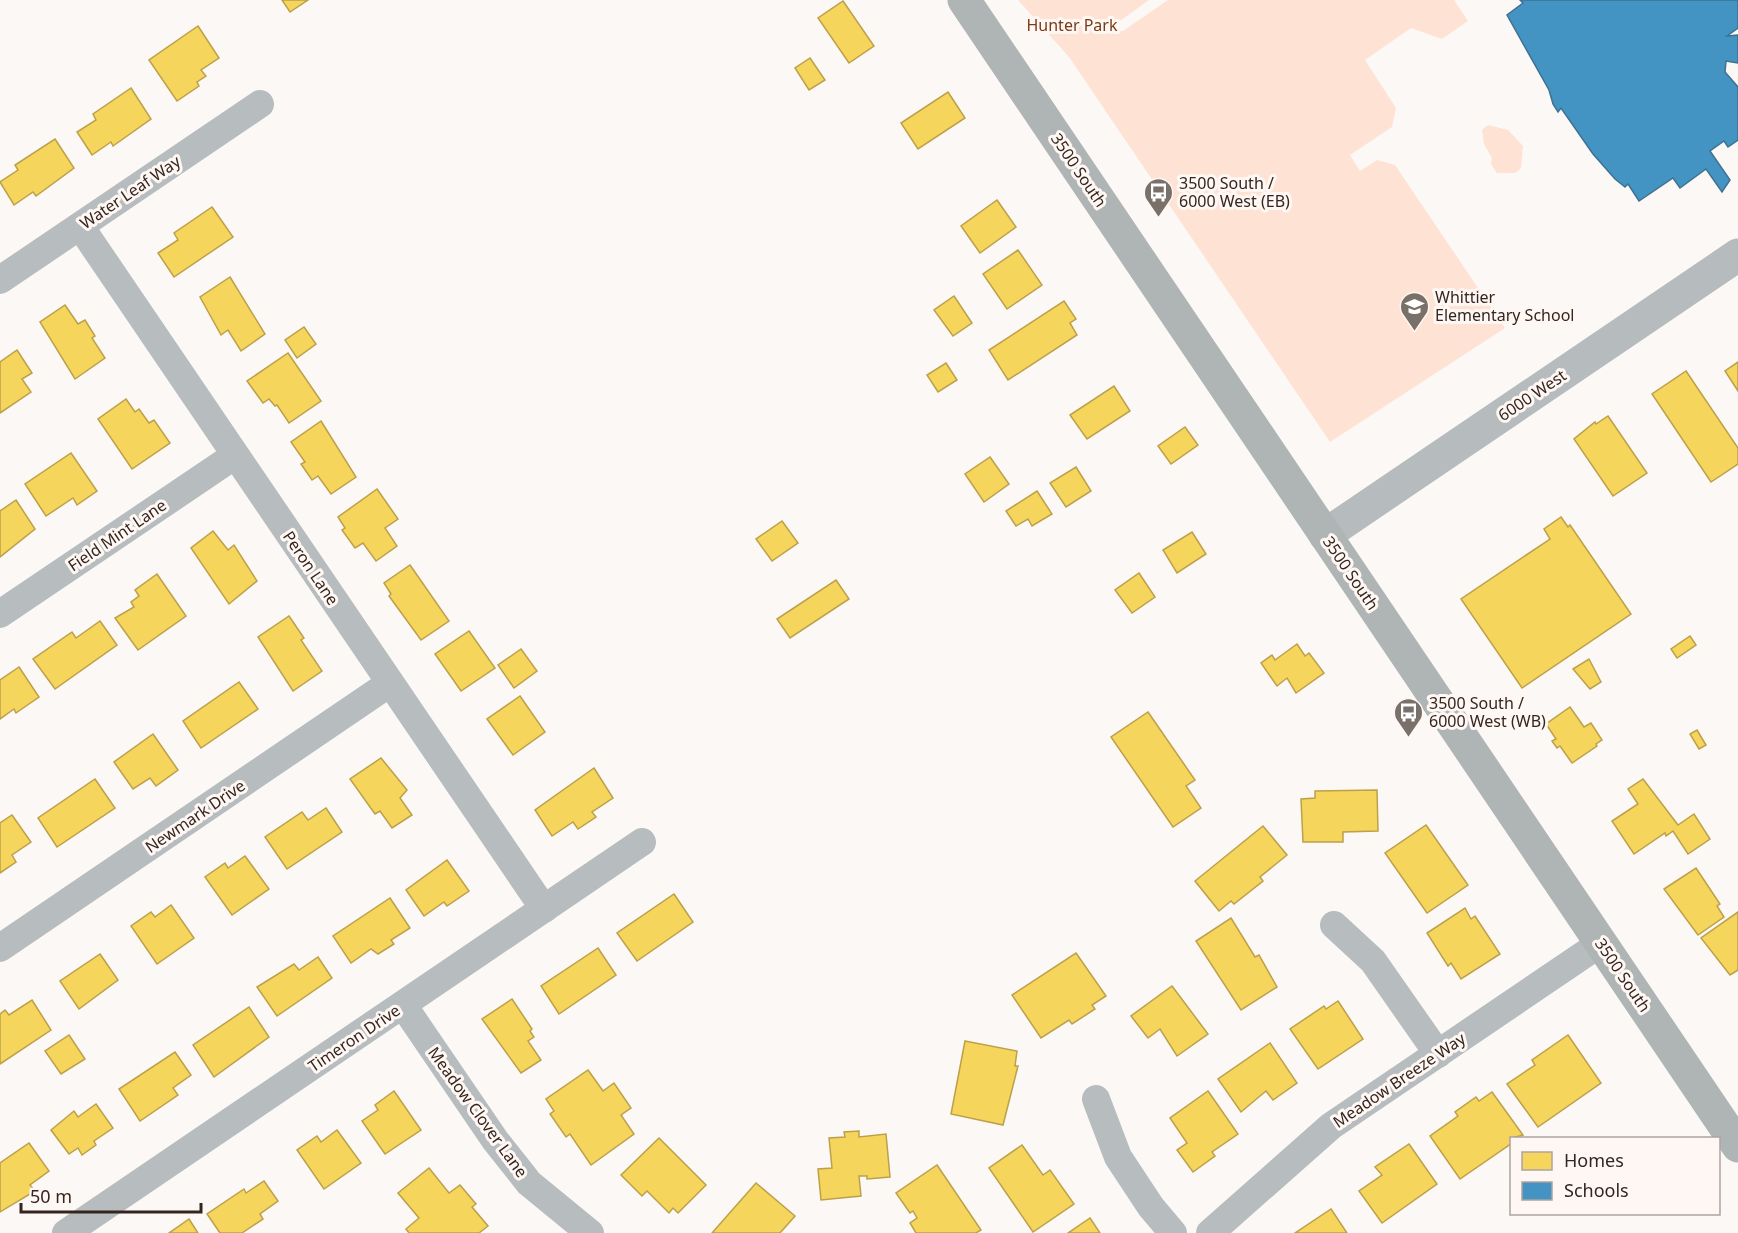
<svg xmlns="http://www.w3.org/2000/svg" width="1738" height="1233" font-family="'Noto Sans',sans-serif">
  <style>
    .green { fill: #fee2d4 }
    .homes { fill: #f6d55c; stroke: #bca04a; stroke-width: 1.5 }
    .schools { fill: #4393c3; stroke: #3e7292; stroke-width: 1.5 }
    .lines { fill: none; stroke-linecap: round; stroke-linejoin: round }
    .street { stroke: #b7bcbe; stroke-width: 28 }
    .secondary { stroke: #b6bcbd; stroke-width: 33 }
    .primary { stroke: #afb4b5; stroke-width: 33 }
    .labels { text-anchor: middle; dominant-baseline: central; stroke-width: 6; stroke-linejoin: round; paint-order: stroke }
    .park-label { font-size: 16px; fill: #793b16; stroke: #fff7f3 }
    .street-label { font-size: 16px; fill: #34261f; stroke: #fff7f3 }
    .poi-label { font-size: 16px; fill: #34261f; stroke: #fff7f3; text-anchor: start }
  </style>
  <rect width="100%" height="100%" fill="#fcf8f6"/>
  <g class="green">
    <path d="M1018,0H1149L1106,31H1123L1168,0H1454L1468,21L1442,39L1411,28L1365,60L1396,108L1392,127L1350,155L1360,171L1377,160L1395,165L1505,328L1330,442L1069,57Z"/>
    <path d="M1488,125L1508,130L1523,146L1521,168L1515,173H1497L1491,164L1492,158L1484,144L1482,130Z"/>
  </g>
  <g class="homes">
    <path d="M282,0H308L290,12Z"/>
    <path d="M843,1L874,46L849,63L818,18Z"/>
    <path d="M198,26L219,58L201,70L206,76L197,82L199,86L177,101L149,60Z"/>
    <path d="M810,58L825,80L809,90L795,68Z"/>
    <path d="M131,88L151,119L113,146L111,142L92,155L77,132L96,120L93,114Z"/>
    <path d="M948,92L965,118L918,149L901,123Z"/>
    <path d="M55,139L74,168L36,196L33,192L14,205L0,182L18,170L15,165Z"/>
    <path d="M997,200L1016,227L980,253L961,226Z"/>
    <path d="M212,207L233,237L174,277L158,253L178,240L174,233Z"/>
    <path d="M1018,250L1042,285L1007,309L983,274Z"/>
    <path d="M230,277L265,334L241,351L228,330L221,335L200,297Z"/>
    <path d="M954,296L972,323L953,336L934,310Z"/>
    <path d="M1064,301L1076,319L1070,323L1077,335L1008,380L989,350Z"/>
    <path d="M65,305L78,324L85,320L95,336L92,338L105,358L75,379L40,322Z"/>
    <path d="M304,327L316,344L297,358L285,340Z"/>
    <path d="M17,350L32,373L22,379L31,392L0,413V362Z"/>
    <path d="M288,353L321,401L289,423L277,405L275,406L269,399L263,403L247,381Z"/>
    <path d="M1738,362V391L1725,371Z"/>
    <path d="M946,363L957,380L938,392L927,375Z"/>
    <path d="M1686,371L1738,448V464L1711,482L1652,394Z"/>
    <path d="M1114,386L1130,411L1087,439L1070,415Z"/>
    <path d="M126,399L135,412L139,409L149,423L154,420L170,443L132,469L98,419Z"/>
    <path d="M1608,416L1647,473L1613,496L1574,439L1595,422L1596,424Z"/>
    <path d="M321,421L356,477L331,494L318,476L312,480L301,464L305,462L291,442Z"/>
    <path d="M1185,427L1198,445L1171,464L1158,446Z"/>
    <path d="M71,453L97,491L77,505L73,498L46,516L25,484Z"/>
    <path d="M990,457L1009,484L984,502L965,474Z"/>
    <path d="M1076,467L1091,491L1066,507L1050,483Z"/>
    <path d="M377,489L398,519L385,528L397,546L376,561L363,543L355,548L342,530L345,528L338,517Z"/>
    <path d="M1037,491L1052,514L1032,526L1028,519L1016,526L1006,511Z"/>
    <path d="M16,500L35,529L0,557V511Z"/>
    <path d="M1561,517L1568,527L1570,525L1631,614L1522,688L1461,599L1550,539L1544,529Z"/>
    <path d="M782,521L798,543L772,561L756,539Z"/>
    <path d="M213,531L228,550L234,545L257,581L229,604L191,548Z"/>
    <path d="M1192,532L1206,554L1177,573L1163,550Z"/>
    <path d="M410,565L449,621L421,640L389,596L391,594L384,583Z"/>
    <path d="M1139,573L1155,597L1132,613L1115,590Z"/>
    <path d="M157,574L186,616L138,650L115,618L134,607L131,602L139,596L135,590Z"/>
    <path d="M836,580L849,599L790,638L777,619Z"/>
    <path d="M289,616L304,638L301,640L322,671L293,691L258,637Z"/>
    <path d="M100,621L117,645L55,689L33,659L72,632L76,638Z"/>
    <path d="M469,631L495,668L461,691L435,654Z"/>
    <path d="M1690,636L1696,645L1677,658L1671,649Z"/>
    <path d="M1297,644L1305,656L1309,653L1324,673L1296,693L1287,678L1277,686L1261,663L1272,655L1275,660Z"/>
    <path d="M521,649L537,671L514,688L498,665Z"/>
    <path d="M1589,659L1601,682L1590,689L1573,669Z"/>
    <path d="M19,667L39,697L16,713L14,709L0,719V680Z"/>
    <path d="M239,682L258,709L201,748L183,721Z"/>
    <path d="M520,696L545,732L513,755L487,719Z"/>
    <path d="M1570,707L1584,727L1591,723L1602,740L1596,744L1597,746L1572,763L1560,746L1557,748L1552,741L1556,739L1546,724Z"/>
    <path d="M1148,712L1195,780L1186,786L1201,808L1173,827L1111,737Z"/>
    <path d="M1697,730L1706,745L1699,749L1690,734Z"/>
    <path d="M153,734L178,770L156,786L150,778L133,789L114,762Z"/>
    <path d="M381,758L407,790L400,798L412,815L392,828L380,811L375,814L350,779Z"/>
    <path d="M594,768L613,798L592,812L596,817L578,829L573,822L552,836L535,810Z"/>
    <path d="M95,779L115,808L57,847L38,818Z"/>
    <path d="M1643,779L1678,825L1694,814L1710,839L1688,854L1673,831L1666,836L1665,833L1634,854L1612,821L1638,804L1628,789Z"/>
    <path d="M1377,790L1378,831L1343,832V842H1303L1301,799L1315,798V791Z"/>
    <path d="M326,808L342,832L287,869L265,837L302,812L308,820Z"/>
    <path d="M12,815L31,842L12,855L16,862L0,873V823Z"/>
    <path d="M1426,825L1468,885L1427,913L1385,853Z"/>
    <path d="M1263,826L1287,855L1260,877L1263,881L1234,904L1231,901L1219,911L1195,881Z"/>
    <path d="M245,856L269,889L232,915L205,877L225,863L228,868Z"/>
    <path d="M447,860L469,891L447,906L444,902L424,916L406,890Z"/>
    <path d="M1696,868L1720,904L1717,906L1724,917L1698,935L1664,889Z"/>
    <path d="M674,894L693,922L637,961L617,933Z"/>
    <path d="M390,898L410,928L391,940L394,944L378,954L371,949L351,963L333,936Z"/>
    <path d="M171,905L194,938L157,964L131,926L151,912L155,917Z"/>
    <path d="M1465,908L1471,919L1475,916L1500,954L1461,979L1451,963L1448,966L1427,933Z"/>
    <path d="M1738,912V970L1730,975L1701,938Z"/>
    <path d="M1231,918L1255,957L1259,955L1277,987L1241,1010L1196,941Z"/>
    <path d="M598,948L616,975L559,1014L541,986Z"/>
    <path d="M1076,953L1106,996L1092,1005L1095,1009L1072,1024L1069,1020L1041,1038L1012,995Z"/>
    <path d="M100,954L118,980L79,1009L60,981Z"/>
    <path d="M318,957L332,978L277,1016L257,987L294,964L299,970Z"/>
    <path d="M1172,986L1208,1034L1177,1056L1160,1029L1148,1038L1131,1016Z"/>
    <path d="M512,999L532,1029L530,1031L534,1037L528,1041L541,1060L521,1073L482,1019Z"/>
    <path d="M32,1000L51,1030L0,1064V1014L5,1010L9,1015Z"/>
    <path d="M1338,1001L1363,1039L1318,1069L1290,1029L1324,1006L1326,1009Z"/>
    <path d="M249,1007L269,1037L214,1077L193,1045Z"/>
    <path d="M69,1035L85,1059L61,1074L45,1051Z"/>
    <path d="M1568,1035L1601,1083L1538,1127L1507,1084L1535,1065L1532,1060Z"/>
    <path d="M965,1041L1017,1051L1015,1066H1018L1003,1125L951,1114Z"/>
    <path d="M1270,1043L1297,1083L1273,1100L1266,1091L1241,1112L1218,1079Z"/>
    <path d="M175,1052L191,1075L173,1088L178,1095L140,1121L119,1089Z"/>
    <path d="M588,1070L603,1091L614,1083L631,1108L621,1115L634,1134L591,1165L570,1134L566,1137L550,1114L554,1111L546,1099Z"/>
    <path d="M394,1091L421,1130L385,1154L362,1121L378,1110L375,1105Z"/>
    <path d="M1208,1091L1238,1134L1212,1152L1215,1156L1193,1172L1177,1150L1187,1143L1170,1118Z"/>
    <path d="M1492,1092L1523,1135L1512,1138V1143L1460,1179L1430,1136L1458,1116L1455,1112L1476,1097L1479,1101Z"/>
    <path d="M96,1104L113,1128L94,1141L96,1145L82,1155L78,1148L69,1154L51,1130L74,1111L78,1117Z"/>
    <path d="M337,1130L361,1163L324,1189L297,1150L317,1136L321,1142Z"/>
    <path d="M859,1131V1137L886,1134L890,1177L867,1179V1176H859L861,1196L821,1200L818,1169L832,1168L829,1138L845,1137L844,1132Z"/>
    <path d="M659,1138L706,1185L678,1213L673,1208L669,1213L647,1191L642,1196L621,1175Z"/>
    <path d="M29,1143L49,1171L30,1185L35,1191L0,1212V1163Z"/>
    <path d="M1409,1144L1437,1184L1382,1223L1359,1191L1382,1175L1375,1167Z"/>
    <path d="M1022,1145L1043,1175L1050,1170L1074,1204L1033,1232L989,1168Z"/>
    <path d="M937,1165L981,1230L976,1233H916L910,1223L917,1218L913,1211L910,1213L896,1193Z"/>
    <path d="M429,1168L449,1193L460,1185L476,1204L472,1207L488,1226L479,1233H409L406,1229L419,1218L398,1193Z"/>
    <path d="M264,1181L278,1201L260,1214L263,1219L242,1233H220L207,1214L244,1189L246,1193Z"/>
    <path d="M756,1183L795,1216L780,1233H712Z"/>
    <path d="M1331,1209L1347,1233H1295Z"/>
    <path d="M1090,1218L1100,1233H1068Z"/>
    <path d="M189,1219L198,1233H169Z"/>
  </g>
  <path class="schools" d="M1520,0H1738V28L1727,36L1738,35V63L1726,61L1725,72L1738,87V140L1728,147L1724,141L1710,151L1730,180L1722,192L1706,169L1680,188L1673,178L1639,201L1628,184L1625,187L1615,179L1593,154L1561,108L1558,112L1553,104L1549,90L1507,15L1523,3Z"/>
  <g class="lines">
    <g class="street">
      <path d="M80,226L544,909"/>
      <path d="M0,280L260,104"/>
      <path d="M0,614L234,456"/>
      <path d="M1334,925L1373,961L1438,1054"/>
      <path d="M0,948L390,683"/>
      <path d="M403,1005L495,1140L529,1183L590,1233"/>
      <path d="M1096,1099L1118,1157L1151,1207L1173,1233"/>
      <path d="M66,1233L642,842"/>
      <path d="M1210,1233L1331,1126L1601,943"/>
    </g>
    <path class="secondary" d="M1325,535L1738,255"/>
    <path class="primary" d="M964,0L1738,1146"/>
  </g>
  <defs>
    <symbol id="bus-pin" viewBox="-11 -11 22 30"><path d="M0 17L-7.5 6A9.5 9.5 0 1 1 7.5 6Z" fill="#7a706a" stroke="#fff7f3"/><path d="M-5-6H5V4H4V6H2V4H-2V6H-4V4H-5ZM-3.5-4V0h7V-4ZM-3.5 1.2v1.5H-2V1.2ZM2 1.2v1.5H3.5V1.2Z" fill="#fff"/></symbol>
    <symbol id="school-pin" viewBox="-11 -11 22 30"><path d="M0 17L-7.5 6A9.5 9.5 0 1 1 7.5 6Z" fill="#7a706a" stroke="#fff7f3"/><path d="M0-5L7-2L0 1L-7-2ZM-4 1L0 2.5L4 1V4Q0 6-4 4Z" fill="#fff"/></symbol>
  </defs>
  <g fill-rule="evenodd">
    <use href="#bus-pin" x="1142" y="176" width="33" height="45"/>
    <use href="#school-pin" x="1398" y="290" width="33" height="45"/>
    <use href="#bus-pin" x="1392" y="696" width="33" height="45"/>
  </g>
  <g class="labels">
    <g class="park-label">
      <text x="1072" y="25">Hunter Park</text>
    </g>
    <g class="street-label">
      <text transform="translate(1079 170) rotate(56)">3500 South</text>
      <text transform="translate(130 192) rotate(-34)">Water Leaf Way</text>
      <text transform="translate(1532 395) rotate(-34)">6000 West</text>
      <text transform="translate(117 535) rotate(-34)">Field Mint Lane</text>
      <text transform="translate(311 568) rotate(56)">Peron Lane</text>
      <text transform="translate(1351 573) rotate(56)">3500 South</text>
      <text transform="translate(195 816) rotate(-34)">Newmark Drive</text>
      <text transform="translate(1623 975) rotate(56)">3500 South</text>
      <text transform="translate(354 1038) rotate(-34)">Timeron Drive</text>
      <text transform="translate(1399 1080) rotate(-34)">Meadow Breeze Way</text>
      <text transform="translate(478 1112) rotate(54)">Meadow Clover Lane</text>
    </g>
    <g class="poi-label">
      <text x="1179" y="183">3500 South /<tspan x="1179" dy="18">6000 West (EB)</tspan></text>
      <text x="1435" y="297">Whittier<tspan x="1435" dy="18">Elementary School</tspan></text>
      <text x="1429" y="703">3500 South /<tspan x="1429" dy="18">6000 West (WB)</tspan></text>
    </g>
  </g>
  <rect x="1510" y="1137" width="210" height="78" fill="#fff7f3" stroke="#aea39e" stroke-width="1.5"/>
  <rect x="1522" y="1152" width="30" height="18" fill="#f6d55c" stroke="#aea39e" stroke-width="1.5"/>
  <text x="1564" y="1167" font-size="18" fill="#34261f">Homes</text>
  <rect x="1522" y="1182" width="30" height="18" fill="#4393c3" stroke="#aea39e" stroke-width="1.5"/>
  <text x="1564" y="1197" font-size="18" fill="#34261f">Schools</text>
  <path d="M21 1203v9h180v-9" fill="none" stroke="#34261f" stroke-width="3"/>
  <text x="30" y="1203" font-size="18" fill="#34261f" stroke="#fff7f3" stroke-width="4.5" paint-order="stroke">50 m</text>
</svg>
